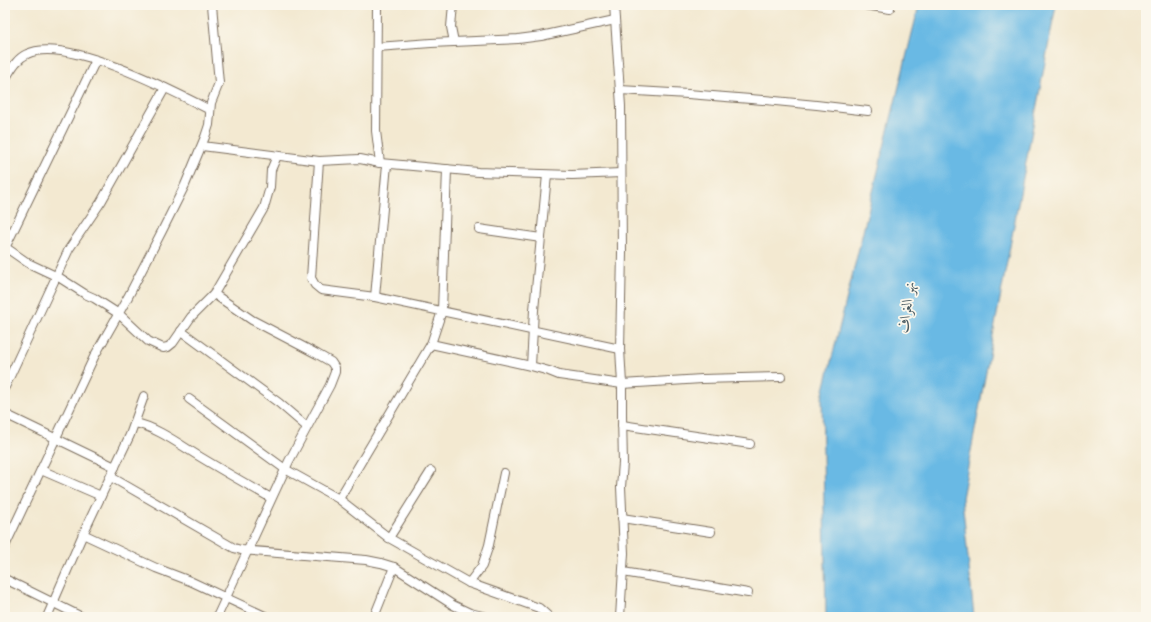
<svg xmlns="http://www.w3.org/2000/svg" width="1151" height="622" font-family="'Libre Caslon Text',Amiri,serif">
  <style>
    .water { fill: #69b9e4; stroke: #527281 }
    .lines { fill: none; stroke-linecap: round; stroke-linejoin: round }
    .street-casing { stroke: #7b6d5d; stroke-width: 10 }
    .street { stroke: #fff; stroke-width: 8 }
    .labels { text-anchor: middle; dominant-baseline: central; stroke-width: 3.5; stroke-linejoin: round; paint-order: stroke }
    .water-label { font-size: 15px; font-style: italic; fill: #4b5c63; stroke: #fbf7ec }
  </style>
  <rect width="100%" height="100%" fill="#fbf7ec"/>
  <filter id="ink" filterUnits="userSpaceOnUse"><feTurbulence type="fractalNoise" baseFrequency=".025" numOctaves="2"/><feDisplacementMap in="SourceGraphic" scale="8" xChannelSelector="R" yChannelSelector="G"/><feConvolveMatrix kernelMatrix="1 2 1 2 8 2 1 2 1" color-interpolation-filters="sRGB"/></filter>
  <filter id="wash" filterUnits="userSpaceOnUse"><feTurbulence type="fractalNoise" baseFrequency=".012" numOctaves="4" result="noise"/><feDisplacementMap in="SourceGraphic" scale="16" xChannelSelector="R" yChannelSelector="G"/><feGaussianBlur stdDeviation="0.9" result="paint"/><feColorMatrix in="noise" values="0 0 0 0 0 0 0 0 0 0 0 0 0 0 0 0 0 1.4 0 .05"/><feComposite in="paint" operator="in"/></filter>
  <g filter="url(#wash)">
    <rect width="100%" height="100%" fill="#f3e9d1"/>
    <path class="water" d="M919,5H1056L962,498L974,617H826L822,398Z"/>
  </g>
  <g filter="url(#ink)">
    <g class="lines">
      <defs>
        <g id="street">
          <path d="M377,5L376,131L380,163"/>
          <path d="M453,5L451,27L454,42"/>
          <path d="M614,5L621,106L622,253L620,349L622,384V416L623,463L621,487L624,553L620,617"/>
          <path d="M865,5L890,9"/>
          <path d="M377,47L431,43L518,39L541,36L615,20"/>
          <path d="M5,79C11,70 16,59 27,54C65,35 173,91 210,110"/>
          <path d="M620,90C703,94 786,101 868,111"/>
          <path d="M202,146L319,161L360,159L380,163L478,172L572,175L621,173"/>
          <path d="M319,161L311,278L315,285L321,290L375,297L620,349"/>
          <path d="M547,175L534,310L531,366L549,371L559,375L622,384L702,379L781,377"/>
          <path d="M479,229L541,238"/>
          <path d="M5,247L28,263L60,278L85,294L94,298L119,314L148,341L163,348L168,347L173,343L191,317L214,294L264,208L270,187L271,170L277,156"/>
          <path d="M5,248L96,60"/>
          <path d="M214,294L252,320L317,354L331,362L335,368V372L330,385L289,461L217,617"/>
          <path d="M375,297L387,164"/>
          <path d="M181,331L279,403L307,427"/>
          <path d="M431,344L531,366"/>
          <path d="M5,387L69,249L101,202L165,88"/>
          <path d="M189,399L285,469L339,499L389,538L469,583L539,608L549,617"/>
          <path d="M5,414L115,467"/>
          <path d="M135,423C157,427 183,447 202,458C225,472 248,485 271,498"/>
          <path d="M622,425L750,444"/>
          <path d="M41,470L101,496"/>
          <path d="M111,477L234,548L241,550L366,560L381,563L394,567L453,605L470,613L487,617"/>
          <path d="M339,499L431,344L442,311L447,169"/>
          <path d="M622,518L711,532"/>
          <path d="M83,534L156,568L190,581L267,617"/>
          <path d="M389,538L431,471"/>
          <path d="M5,546L94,357L128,297L162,231L185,185L205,137L209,125L211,103L219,83L212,5"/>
          <path d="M623,572L748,593"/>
          <path d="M5,579L82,617"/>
          <path d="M469,583L482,566L489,545L504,473"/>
          <path d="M47,617L83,534L130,435L144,396"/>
          <path d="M374,617L394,567"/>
        </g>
      </defs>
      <use href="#street" class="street-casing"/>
      <use href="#street" class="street"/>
    </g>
  </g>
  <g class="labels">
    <g class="water-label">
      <text transform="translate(906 307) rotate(-83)">نهر الغراف</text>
    </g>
  </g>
  <rect width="1151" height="622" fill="none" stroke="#fbf7ec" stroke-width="20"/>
</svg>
